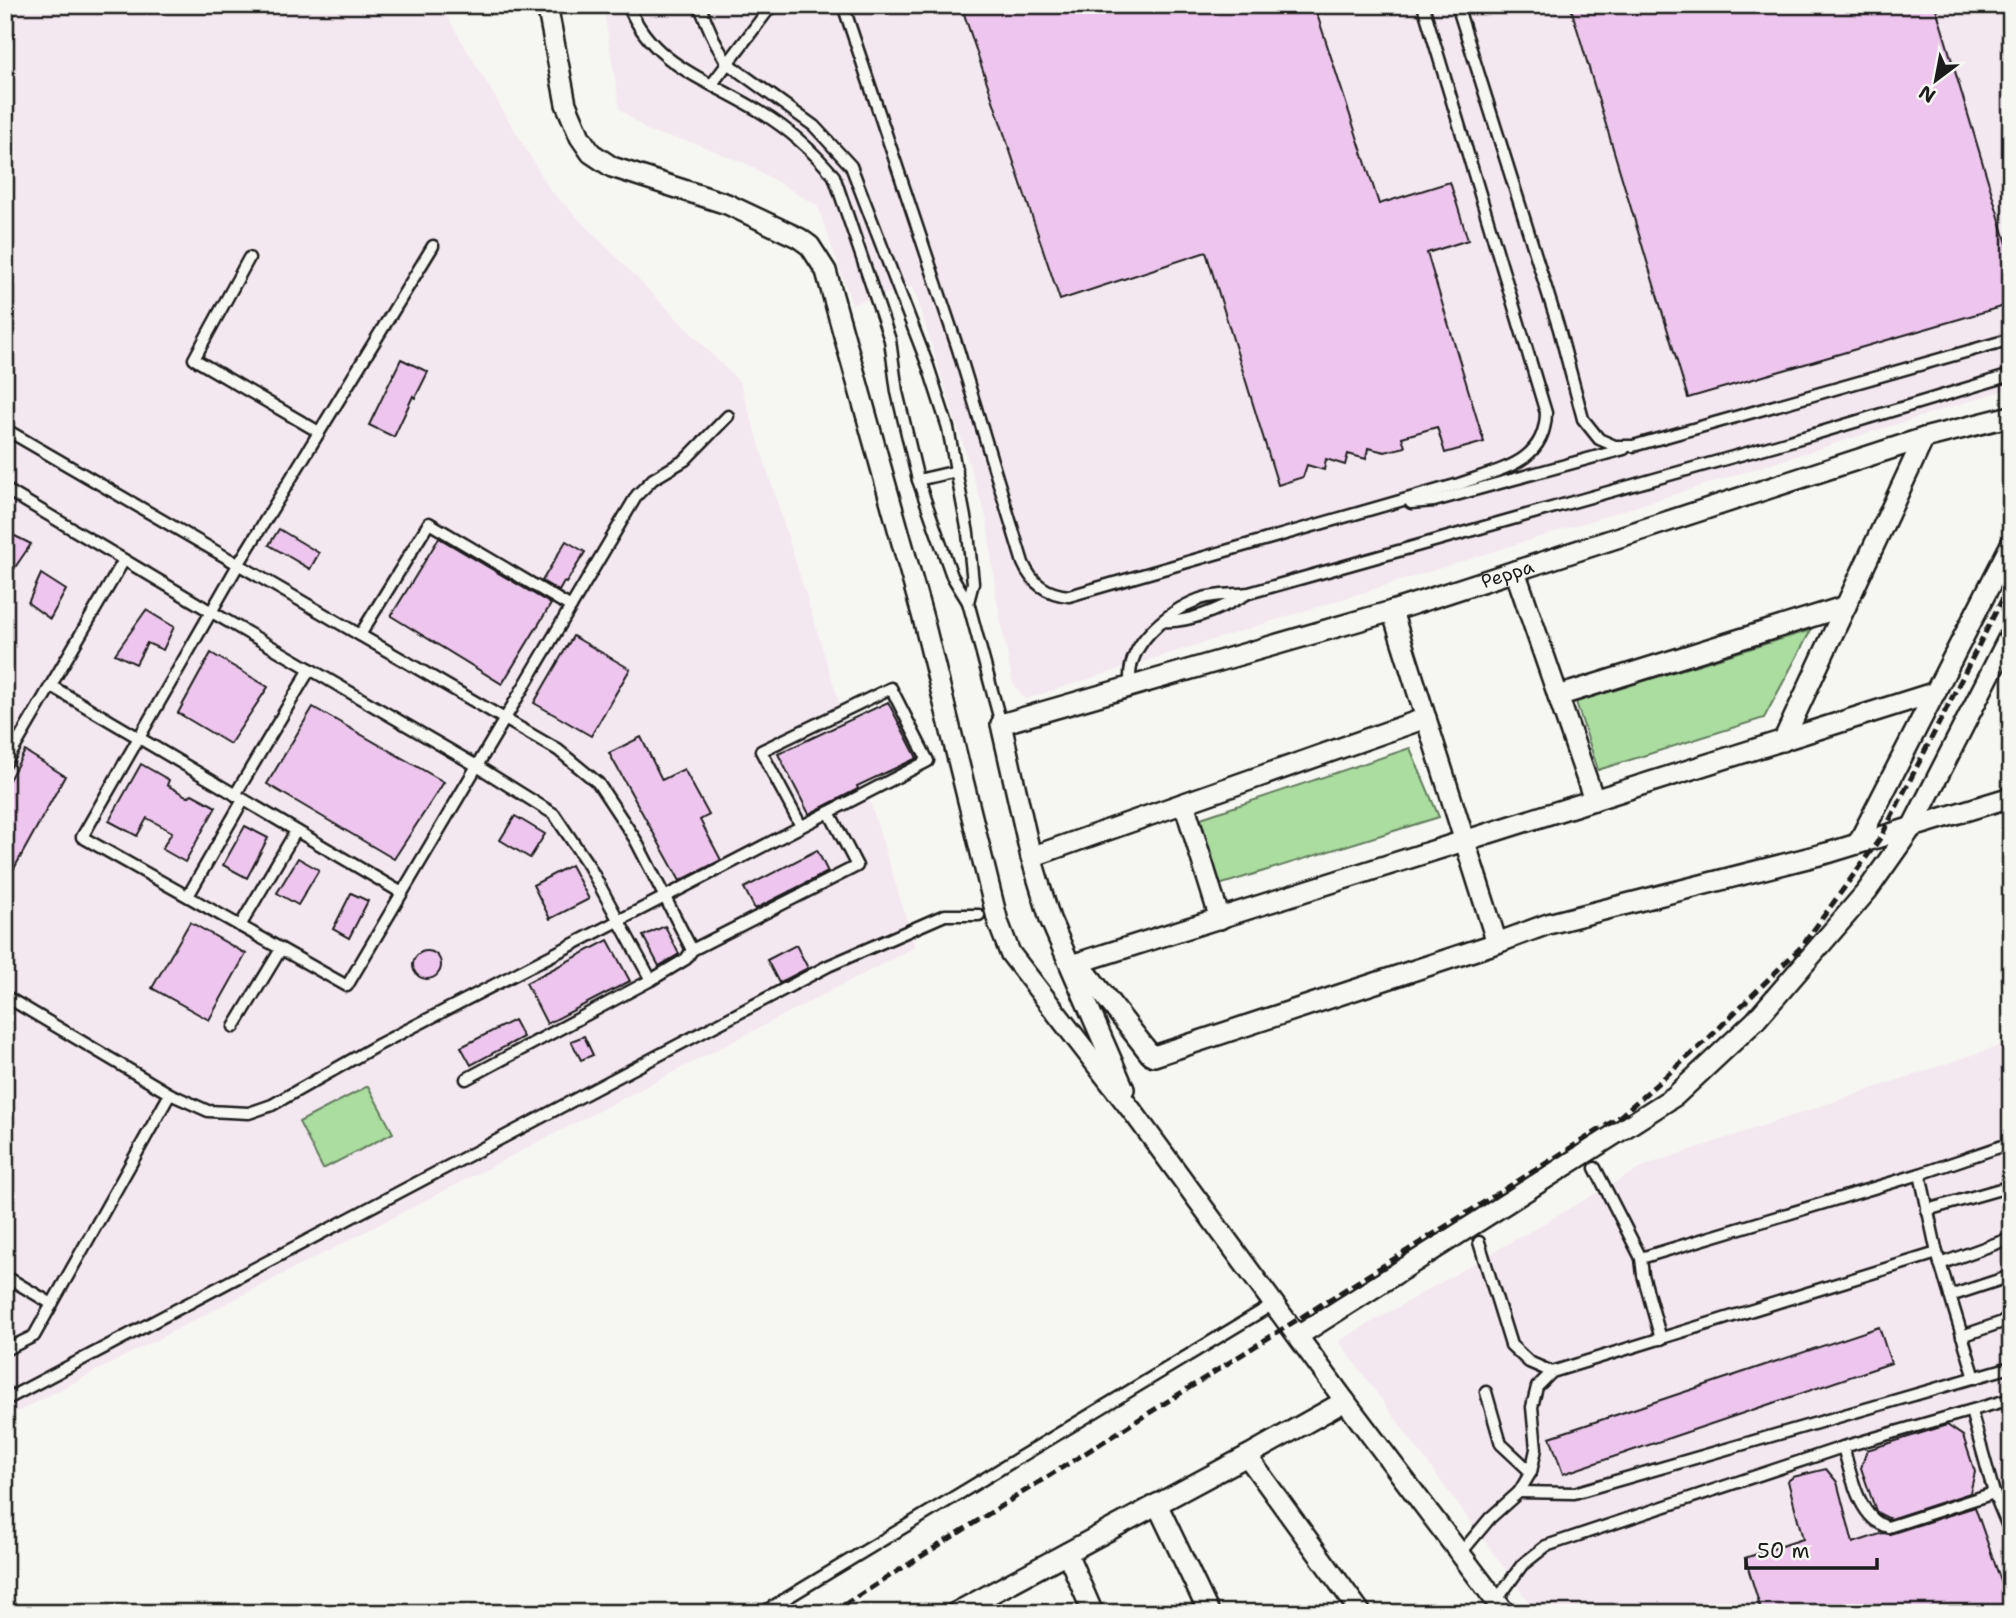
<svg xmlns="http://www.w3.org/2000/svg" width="2016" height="1618" font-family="'Shantell Sans',sans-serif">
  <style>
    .built { fill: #f3e7f0 }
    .green { fill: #aadd9f; stroke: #637c5e; stroke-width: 2 }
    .building { fill: #edc5ed; stroke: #1c1c1c; stroke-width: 2 }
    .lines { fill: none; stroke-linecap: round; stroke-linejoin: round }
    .service-casing { stroke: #1c1c1c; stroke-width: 15 }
    .minor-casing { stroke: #1c1c1c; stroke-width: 24 }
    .service { stroke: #f6f6f2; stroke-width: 10 }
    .minor { stroke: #f6f6f2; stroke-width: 19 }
    .rail { stroke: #1c1c1c; stroke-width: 5; stroke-dasharray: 10 5; stroke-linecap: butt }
    .labels { text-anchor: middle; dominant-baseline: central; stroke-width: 7; stroke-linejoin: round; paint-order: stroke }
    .street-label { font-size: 19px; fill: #1c1c1c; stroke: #f6f6f2 }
  </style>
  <rect width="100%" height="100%" fill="#f6f6f2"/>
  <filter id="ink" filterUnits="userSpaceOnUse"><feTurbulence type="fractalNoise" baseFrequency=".0143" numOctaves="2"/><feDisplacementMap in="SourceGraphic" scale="14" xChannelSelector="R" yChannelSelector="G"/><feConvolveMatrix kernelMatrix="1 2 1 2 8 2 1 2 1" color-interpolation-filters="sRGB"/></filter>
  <g filter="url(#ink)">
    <g class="built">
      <path d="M5,5H440L550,190L740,383L915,947L5,1418Z"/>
      <path d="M603,5H2011V388L1025,699L1013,683L997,601L987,520L913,286L852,304L818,206L749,165L695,143L649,132L620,109Z"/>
      <path d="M2011,1042V1613H1537L1339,1341L1644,1166Z"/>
    </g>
    <g class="green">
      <path d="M1811,630L1764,718L1598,770L1576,702Z"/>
      <path d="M1410,748L1439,817L1219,885L1201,818Z"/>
      <path d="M368,1086L393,1133L323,1169L299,1122Z"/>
    </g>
    <g class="building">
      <path d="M961,5H1314L1379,204L1450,182L1468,240L1427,253L1484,442L1445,453L1437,427L1402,437L1405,447L1385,452L1368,448L1366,459L1348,454L1345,465L1326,459L1324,470L1307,465L1303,477L1278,485L1206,252L1060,300Z"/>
      <path d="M1570,5H1935L2011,257V304L1688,398Z"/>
      <path d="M401,359L428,372L415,398L413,396L394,437L369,425Z"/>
      <path d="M279,529L319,553L310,569L269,545Z"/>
      <path d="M5,531L31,544L5,582Z"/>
      <path d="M439,538L551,604L502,684L391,616Z"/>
      <path d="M566,541L585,552L566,583L564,582L559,591L542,581Z"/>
      <path d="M41,574L66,590L50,619L28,603Z"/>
      <path d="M146,610L174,627L163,650L147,643L136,664L115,654Z"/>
      <path d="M573,636L630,669L591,736L534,703Z"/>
      <path d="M211,653L268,687L230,744L178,713Z"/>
      <path d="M888,702L917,758L857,786L858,789L809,814L778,754Z"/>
      <path d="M313,707L444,782L394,859L267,784Z"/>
      <path d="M641,737L662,780L684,769L709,815L700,820L721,860L680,881L609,753Z"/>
      <path d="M25,751L65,776L5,885V787Z"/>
      <path d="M141,764L169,780L167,785L188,797L192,794L216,807L185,862L162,849L172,832L147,818L137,836L109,821Z"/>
      <path d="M515,816L545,834L530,858L500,840Z"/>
      <path d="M245,826L268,838L247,878L223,865Z"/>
      <path d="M817,850L828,872L755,909L744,888Z"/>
      <path d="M298,858L319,870L298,905L277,893Z"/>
      <path d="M571,865L589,899L550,919L533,885Z"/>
      <path d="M351,893L368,901L349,938L333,929Z"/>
      <path d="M190,922L246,954L209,1020L152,988Z"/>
      <path d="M665,926L679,954L659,966L643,936Z"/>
      <path d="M608,940L630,981L547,1024L526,983Z"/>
      <path d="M796,945L808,968L779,983L767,960Z"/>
      <circle cx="427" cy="965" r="14"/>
      <path d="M514,1020L523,1037L471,1065L461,1047Z"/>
      <path d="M584,1036L593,1055L581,1060L571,1041Z"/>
      <path d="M1879,1327L1891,1363L1563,1474L1550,1437Z"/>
      <path d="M1947,1425L1963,1436L1975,1472L1970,1493L1890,1519L1880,1514L1876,1511L1861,1468L1867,1450Z"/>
      <path d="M1826,1469L1837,1482L1853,1543L1883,1533L1890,1534L1975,1507L2003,1587L2011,1584V1613H1762L1745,1558L1803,1539L1788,1481L1793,1477Z"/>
    </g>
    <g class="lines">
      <defs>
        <g id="service">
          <path d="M628,5C653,67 710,80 762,113C790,130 813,151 834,176L890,340L897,392L918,480L952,576L968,602L1001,724"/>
          <path d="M699,5L716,44L727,63L814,126L851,166L928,366L948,428L968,533L973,583L968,602"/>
          <path d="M843,5L958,349L1023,563C1032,584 1047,594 1069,596L1459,484C1499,469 1545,464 1546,413L1423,5"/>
          <path d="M1457,5L1559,329L1583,419L1599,439L1615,446H1633L2011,339"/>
          <path d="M712,84L772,5"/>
          <path d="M433,246L238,565L82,837L347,986L637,495L653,479L685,460L728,416"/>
          <path d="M249,258L194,359L319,432"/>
          <path d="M5,429L558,750L598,783L635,839L692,950"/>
          <path d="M918,480L957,471"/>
          <path d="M5,489L210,611L477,766L554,814L589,866L651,980"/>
          <path d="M1411,503L1434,501L1624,449"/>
          <path d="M1164,621C1190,623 1222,608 1245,595"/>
          <path d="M360,635L429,523L571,607"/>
          <path d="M51,686L402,893"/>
          <path d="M1131,686C1123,647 1167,611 1200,599C1215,594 1233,595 1249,593L1818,433L2011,375"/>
          <path d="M5,764L124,560"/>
          <path d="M235,795L310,669"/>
          <path d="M188,896L243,800"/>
          <path d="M240,926L296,831"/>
          <path d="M5,996L170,1094L208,1111L249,1113L272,1105L376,1046L928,761L891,688L761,751L801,826"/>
          <path d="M234,1027L281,949"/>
          <path d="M466,1079L651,980L686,959L692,950L857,866L829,812"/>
          <path d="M1595,1168L1641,1258L1643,1275L1661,1339"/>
          <path d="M1920,1174L1937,1253L1975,1378"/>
          <path d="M1927,1210L2011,1186"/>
          <path d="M1479,1242L1511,1345L1529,1362L1552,1372"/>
          <path d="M1641,1258L1920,1174L2011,1143"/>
          <path d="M1940,1264L2011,1238"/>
          <path d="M5,1276L52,1304"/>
          <path d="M1950,1296L2011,1276"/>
          <path d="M1962,1336L2011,1319"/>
          <path d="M5,1350L34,1336L170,1094"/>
          <path d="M1486,1392L1501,1444L1531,1472"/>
          <path d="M7,1399L828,966L945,915H979"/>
          <path d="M1971,1411L1994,1493L2011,1534"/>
          <path d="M1843,1447C1851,1473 1858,1519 1888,1527L1994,1493"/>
          <path d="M1519,1492L1574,1493L2011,1367"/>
          <path d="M1460,1554L1490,1518L1519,1492L1531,1472L1536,1449L1532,1407L1537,1387L1552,1372L1937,1253"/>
          <path d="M1496,1601L1522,1565L1546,1546L1843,1447L2011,1399"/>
          <path d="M762,1613L1275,1303"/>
        </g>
        <g id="minor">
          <path d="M547,5L566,104L580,137L591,153L612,167L727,204L799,238L810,246L826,271L923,618L998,922L1010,953L1136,1116L1345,1401L1505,1613"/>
          <path d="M1515,571L1594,800"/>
          <path d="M1392,611L1497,943"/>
          <path d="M1558,696L1846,606"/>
          <path d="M1783,741L1924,438"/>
          <path d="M1184,803L1220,919"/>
          <path d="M1858,843L2011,544"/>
          <path d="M1031,857L1426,718"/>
          <path d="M1079,963L1150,1054L1154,1056L1497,943L1548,924L1831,852L2011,797"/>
          <path d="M1071,965L1936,692"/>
          <path id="s1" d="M1124,1089L1050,919L1031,857L1001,724L1392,611L1924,438L2011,416"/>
          <path d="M1298,1336L1675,1096L1755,1021L1867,891L1912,827L2011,633"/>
          <path d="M1247,1456L1361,1613"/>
          <path d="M1157,1504L1209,1613"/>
          <path d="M1067,1553L1093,1613"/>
          <path d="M955,1613L1247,1456L1345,1401"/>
        </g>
      </defs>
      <use href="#service" class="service-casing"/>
      <use href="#minor" class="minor-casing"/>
      <use href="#service" class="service"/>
      <use href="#minor" class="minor"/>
      <path class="rail" d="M831,1613L1618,1118L1706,1041L1802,946L1881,837L2011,582"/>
    </g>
  </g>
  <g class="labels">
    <g class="street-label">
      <text stroke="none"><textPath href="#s1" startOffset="915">Peppa</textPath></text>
    </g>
  </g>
  <rect width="2016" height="1618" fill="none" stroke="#f6f6f2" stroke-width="28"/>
  <rect x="14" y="14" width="1988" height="1590" fill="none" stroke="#1c1c1c" stroke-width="2.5" filter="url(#ink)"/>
  <g transform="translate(1936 80) rotate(212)" stroke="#f6f6f2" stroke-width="5" paint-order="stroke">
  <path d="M0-5L12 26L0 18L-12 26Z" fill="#1c1c1c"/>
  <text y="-10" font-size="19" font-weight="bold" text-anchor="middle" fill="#1c1c1c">N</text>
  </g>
  <path d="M1746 1558v10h131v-10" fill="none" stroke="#1c1c1c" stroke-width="3.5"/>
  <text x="1757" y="1558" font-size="21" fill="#1c1c1c" stroke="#f6f6f2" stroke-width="5" paint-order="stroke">50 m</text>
</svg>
